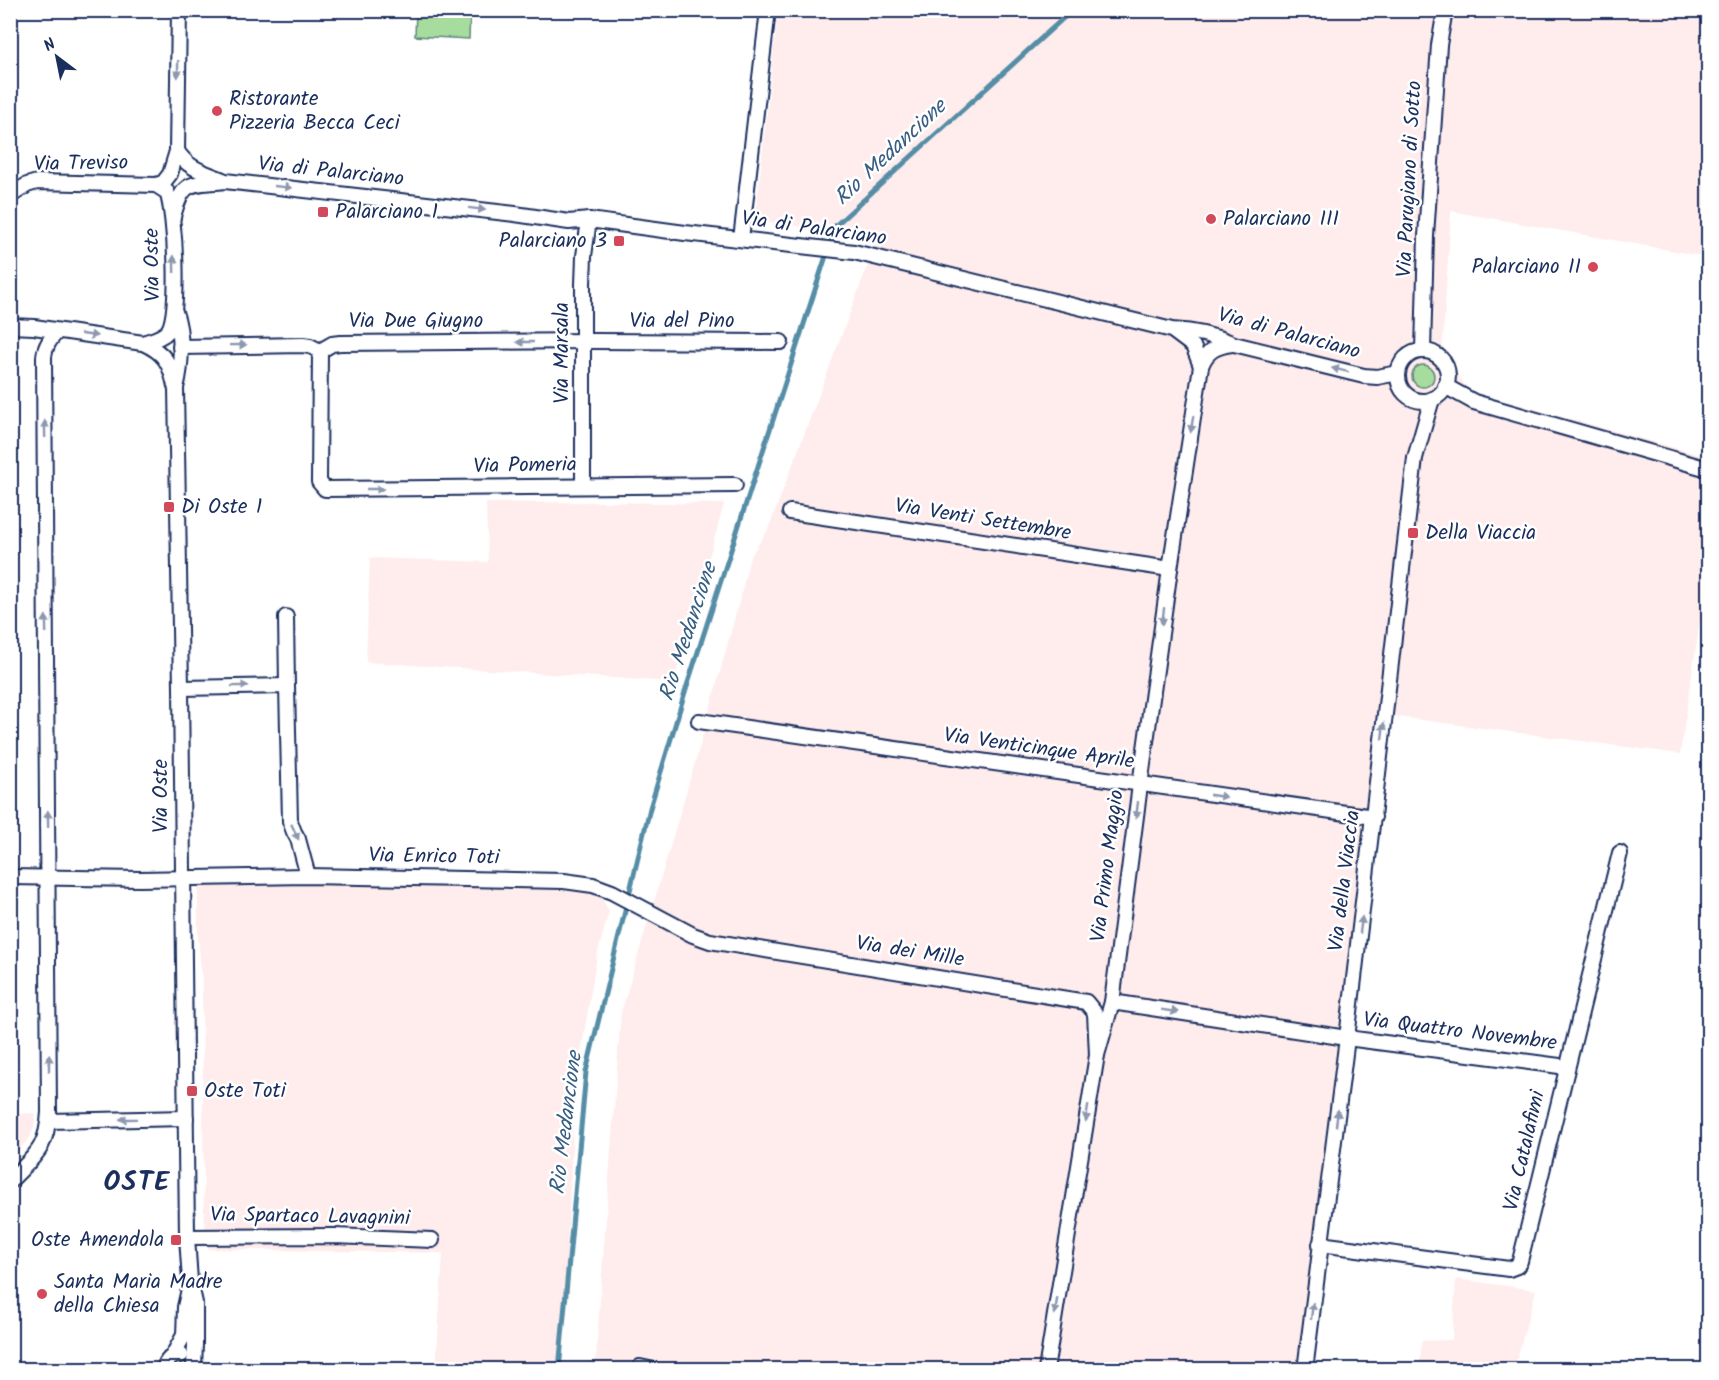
<svg xmlns="http://www.w3.org/2000/svg" width="1719" height="1380" font-family="Kalam,sans-serif">
  <style>
    .built { fill: #ffecec }
    .green { fill: #a7dc9f; stroke: #61867e; stroke-width: 1.5 }
    .lines { fill: none; stroke-linecap: round; stroke-linejoin: round }
    .stream { stroke: #558da6; stroke-width: 5 }
    .street-casing { stroke: #1b2f5e; stroke-width: 18 }
    .street { stroke: #fff; stroke-width: 14 }
    .oneway { fill: #8d97ae }
    .poi-dot { fill: #d1495b; stroke: #fff; stroke-width: 2 }
    .labels { text-anchor: middle; dominant-baseline: central; stroke-width: 5; stroke-linejoin: round; paint-order: stroke }
    .poi-label { font-size: 21px; fill: #1b2f5e; stroke: #fff; text-anchor: start }
    .street-label { font-size: 21px; fill: #1b2f5e; stroke: #fff }
    .water-label { font-size: 22px; font-style: italic; fill: #385e82; stroke: #fff }
    .district-label { font-size: 27px; font-weight: bold; letter-spacing: 1.5px; fill: #1b2f5e; stroke: #fff }
  </style>
  <rect width="100%" height="100%" fill="#fff"/>
  <filter id="ink" filterUnits="userSpaceOnUse"><feTurbulence type="fractalNoise" baseFrequency=".0167" numOctaves="2"/><feDisplacementMap in="SourceGraphic" scale="12" xChannelSelector="R" yChannelSelector="G"/><feConvolveMatrix kernelMatrix="1 2 1 2 8 2 1 2 1" color-interpolation-filters="sRGB"/></filter>
  <g filter="url(#ink)">
    <g class="built">
      <path d="M778,11H1708V257L1451,211L1442,352L1469,391L1708,457V566L1680,754L1384,715L1305,1369L595,1370L621,1013L699,749L741,595L750,557L768,530L879,236L755,221Z"/>
      <path d="M603,502L724,504L674,682L366,662L370,558L488,562L486,503Z"/>
      <path d="M378,882L571,887L599,894L609,911L597,955L575,1088L561,1369H436L443,1253L208,1249L204,1219L202,983L198,934V884Z"/>
      <path d="M35,1113L34,1127L30,1137L11,1159V1114Z"/>
      <path d="M1456,1279L1536,1290L1514,1369H1419L1422,1341L1452,1340Z"/>
    </g>
    <g class="green">
      <path d="M416,11H470L469,39L415,36Z"/>
      <circle cx="1423" cy="376" r="11"/>
    </g>
    <g class="lines">
      <g class="stream">
        <path d="M1414,10L1420,13"/>
        <path d="M559,1370L586,1072L650,808L685,692L836,225L1069,13V10"/>
      </g>
      <defs>
        <g id="street">
          <path d="M177,151C188,169 204,172 223,180"/>
          <path d="M156,185L163,183L170,174L177,151L179,10"/>
          <path d="M10,196L27,185L37,182L156,185L167,192C175,213 181,314 168,331C162,338 151,340 143,343"/>
          <path d="M173,217C183,179 190,185 225,181L515,214L569,222L589,220L685,233L854,252L1172,330C1195,331 1214,335 1234,344L1364,376L1377,377L1398,373"/>
          <path d="M741,239L768,10"/>
          <path d="M175,312C183,334 182,365 176,388L181,688L187,1237L190,1281L195,1303V1345L194,1366"/>
          <path d="M10,326L34,327L143,343C165,353 170,363 175,386"/>
          <path d="M1173,331L1193,346L1201,366"/>
          <path d="M180,347L303,345L310,346L320,351"/>
          <path d="M320,351L319,482L325,489L735,485"/>
          <path d="M320,351L332,344L340,343L594,341L781,342"/>
          <path d="M1423,351L1426,236L1439,45L1445,10"/>
          <circle cx="1423" cy="376" r="25"/>
          <path d="M1445,386L1474,402L1708,469"/>
          <path d="M583,486V284L584,256L589,220"/>
          <path d="M790,512L1170,569"/>
          <path d="M286,617L287,686"/>
          <path d="M181,688L287,686L290,821L294,832L298,839L308,876"/>
          <path d="M699,721L1374,817"/>
          <path d="M10,877L140,879L308,876L564,881L593,885L612,892L693,935L710,941L1086,1002L1095,1013L1097,1055"/>
          <path d="M1112,1002L1347,1038L1567,1067"/>
          <path d="M49,1121L186,1118"/>
          <path d="M10,1181C34,1156 47,1150 49,1112L44,357C45,346 50,339 58,331"/>
          <path d="M187,1237L334,1236L432,1240"/>
          <path d="M1320,1244L1509,1269L1517,1266L1520,1261L1620,853"/>
          <path d="M172,1357L184,1335L185,1307L189,1289"/>
          <path d="M640,1367L654,1370"/>
          <path d="M164,1370C166,1360 171,1355 181,1355"/>
          <path d="M1046,1370L1097,1055L1112,1002L1140,785L1170,569L1201,366C1207,350 1217,346 1232,344"/>
          <path d="M1305,1370L1347,1038L1415,458L1432,399"/>
        </g>
      </defs>
      <use href="#street" class="street-casing"/>
      <use href="#street" class="street"/>
    </g>
    <defs><path id="oneway-solid" d="M-6-.8H1V-3.2L6.5 0L1 3.2V.8H-6Z" transform="scale(1.5)"/></defs>
    <g class="oneway">
      <use href="#oneway-solid" transform="translate(178 69) rotate(91)"/>
      <use href="#oneway-solid" transform="translate(283 187) rotate(6)"/>
      <use href="#oneway-solid" transform="translate(477 209) rotate(7)"/>
      <use href="#oneway-solid" transform="translate(174 264) rotate(-91)"/>
      <use href="#oneway-solid" transform="translate(89 335) rotate(8)"/>
      <use href="#oneway-solid" transform="translate(525 342) rotate(180)"/>
      <use href="#oneway-solid" transform="translate(238 345) rotate(-1)"/>
      <use href="#oneway-solid" transform="translate(1340 370) rotate(-166)"/>
      <use href="#oneway-solid" transform="translate(1192 424) rotate(99)"/>
      <use href="#oneway-solid" transform="translate(45 429) rotate(-91)"/>
      <use href="#oneway-solid" transform="translate(375 489)"/>
      <use href="#oneway-solid" transform="translate(1163 616) rotate(98)"/>
      <use href="#oneway-solid" transform="translate(46 624) rotate(-91)"/>
      <use href="#oneway-solid" transform="translate(240 686) rotate(-1)"/>
      <use href="#oneway-solid" transform="translate(1383 731) rotate(-84)"/>
      <use href="#oneway-solid" transform="translate(1218 796) rotate(8)"/>
      <use href="#oneway-solid" transform="translate(1137 810) rotate(97)"/>
      <use href="#oneway-solid" transform="translate(48 819) rotate(-91)"/>
      <use href="#oneway-solid" transform="translate(295 832) rotate(65)"/>
      <use href="#oneway-solid" transform="translate(1361 925) rotate(-83)"/>
      <use href="#oneway-solid" transform="translate(1170 1011) rotate(9)"/>
      <use href="#oneway-solid" transform="translate(49 1063) rotate(-90)"/>
      <use href="#oneway-solid" transform="translate(1087 1113) rotate(99)"/>
      <use href="#oneway-solid" transform="translate(1337 1118) rotate(-83)"/>
      <use href="#oneway-solid" transform="translate(128 1119) rotate(179)"/>
      <use href="#oneway-solid" transform="translate(1056 1306) rotate(99)"/>
      <use href="#oneway-solid" transform="translate(1312 1311) rotate(-83)"/>
    </g>
  </g>
  <g class="poi-dot">
    <circle cx="217" cy="111" r="6"/>
    <rect x="317" y="206" width="12" height="12" rx="3"/>
    <circle cx="1211" cy="219" r="6"/>
    <rect x="613" y="235" width="12" height="12" rx="3"/>
    <circle cx="1593" cy="267" r="6"/>
    <rect x="163" y="501" width="12" height="12" rx="3"/>
    <rect x="1407" y="527" width="12" height="12" rx="3"/>
    <rect x="186" y="1085" width="12" height="12" rx="3"/>
    <rect x="170" y="1234" width="12" height="12" rx="3"/>
    <circle cx="42" cy="1294" r="6"/>
  </g>
  <g class="labels">
    <g class="poi-label">
      <text x="229" y="99">Ristorante<tspan x="229" dy="24">Pizzeria Becca Ceci</tspan></text>
      <text x="335" y="212">Palarciano 1</text>
      <text x="1223" y="219">Palarciano III</text>
      <text x="607" y="241" text-anchor="end">Palarciano 3</text>
      <text x="1581" y="267" text-anchor="end">Palarciano II</text>
      <text x="181" y="507">Di Oste 1</text>
      <text x="1425" y="533">Della Viaccia</text>
      <text x="204" y="1091">Oste Toti</text>
      <text x="164" y="1240" text-anchor="end">Oste Amendola</text>
      <text x="54" y="1282">Santa Maria Madre<tspan x="54" dy="24">della Chiesa</tspan></text>
    </g>
    <g class="street-label">
      <text transform="translate(81 164) rotate(-1)">Via Treviso</text>
      <text transform="translate(331 172) rotate(6)">Via di Palarciano</text>
      <text transform="translate(1410 179) rotate(-87)">Via Parugiano di Sotto</text>
      <text transform="translate(814 229) rotate(8)">Via di Palarciano</text>
      <text transform="translate(153 265) rotate(-91)">Via Oste</text>
      <text x="416" y="321">Via Due Giugno</text>
      <text x="682" y="321">Via del Pino</text>
      <text transform="translate(1289 334) rotate(15)">Via di Palarciano</text>
      <text transform="translate(562 353) rotate(-90)">Via Marsala</text>
      <text transform="translate(525 466) rotate(-1)">Via Pomeria</text>
      <text transform="translate(983 520) rotate(9)">Via Venti Settembre</text>
      <text transform="translate(1039 749) rotate(8)">Via Venticinque Aprile</text>
      <text transform="translate(161 796) rotate(-90)">Via Oste</text>
      <text transform="translate(434 857) rotate(1)">Via Enrico Toti</text>
      <text transform="translate(1108 866) rotate(-83)">Via Primo Maggio</text>
      <text transform="translate(1345 881) rotate(-83)">Via della Viaccia</text>
      <text transform="translate(910 952) rotate(9)">Via dei Mille</text>
      <text transform="translate(1460 1032) rotate(7)">Via Quattro Novembre</text>
      <text transform="translate(1525 1151) rotate(-77)">Via Catalafimi</text>
      <text transform="translate(310 1217) rotate(1)">Via Spartaco Lavagnini</text>
    </g>
    <g class="water-label">
      <text transform="translate(891 153) rotate(-43)">Rio Medancione</text>
      <text transform="translate(689 632) rotate(-72)">Rio Medancione</text>
      <text transform="translate(567 1123) rotate(-83)">Rio Medancione</text>
    </g>
    <g class="district-label">
      <text x="137" y="1182">OSTE</text>
    </g>
  </g>
  <rect width="1719" height="1380" fill="none" stroke="#fff" stroke-width="36"/>
  <rect x="18" y="18" width="1683" height="1344" fill="none" stroke="#1b2f5e" stroke-width="2" filter="url(#ink)"/>
  <g transform="translate(57 57) rotate(328)" stroke="#ffffff" stroke-width="4.5" paint-order="stroke">
  <path d="M0-4.5L10 22L0 15L-10 22Z" fill="#1b2f5e"/>
  <text y="-9" font-size="16" font-weight="bold" text-anchor="middle" fill="#1b2f5e">N</text>
  </g>
</svg>
